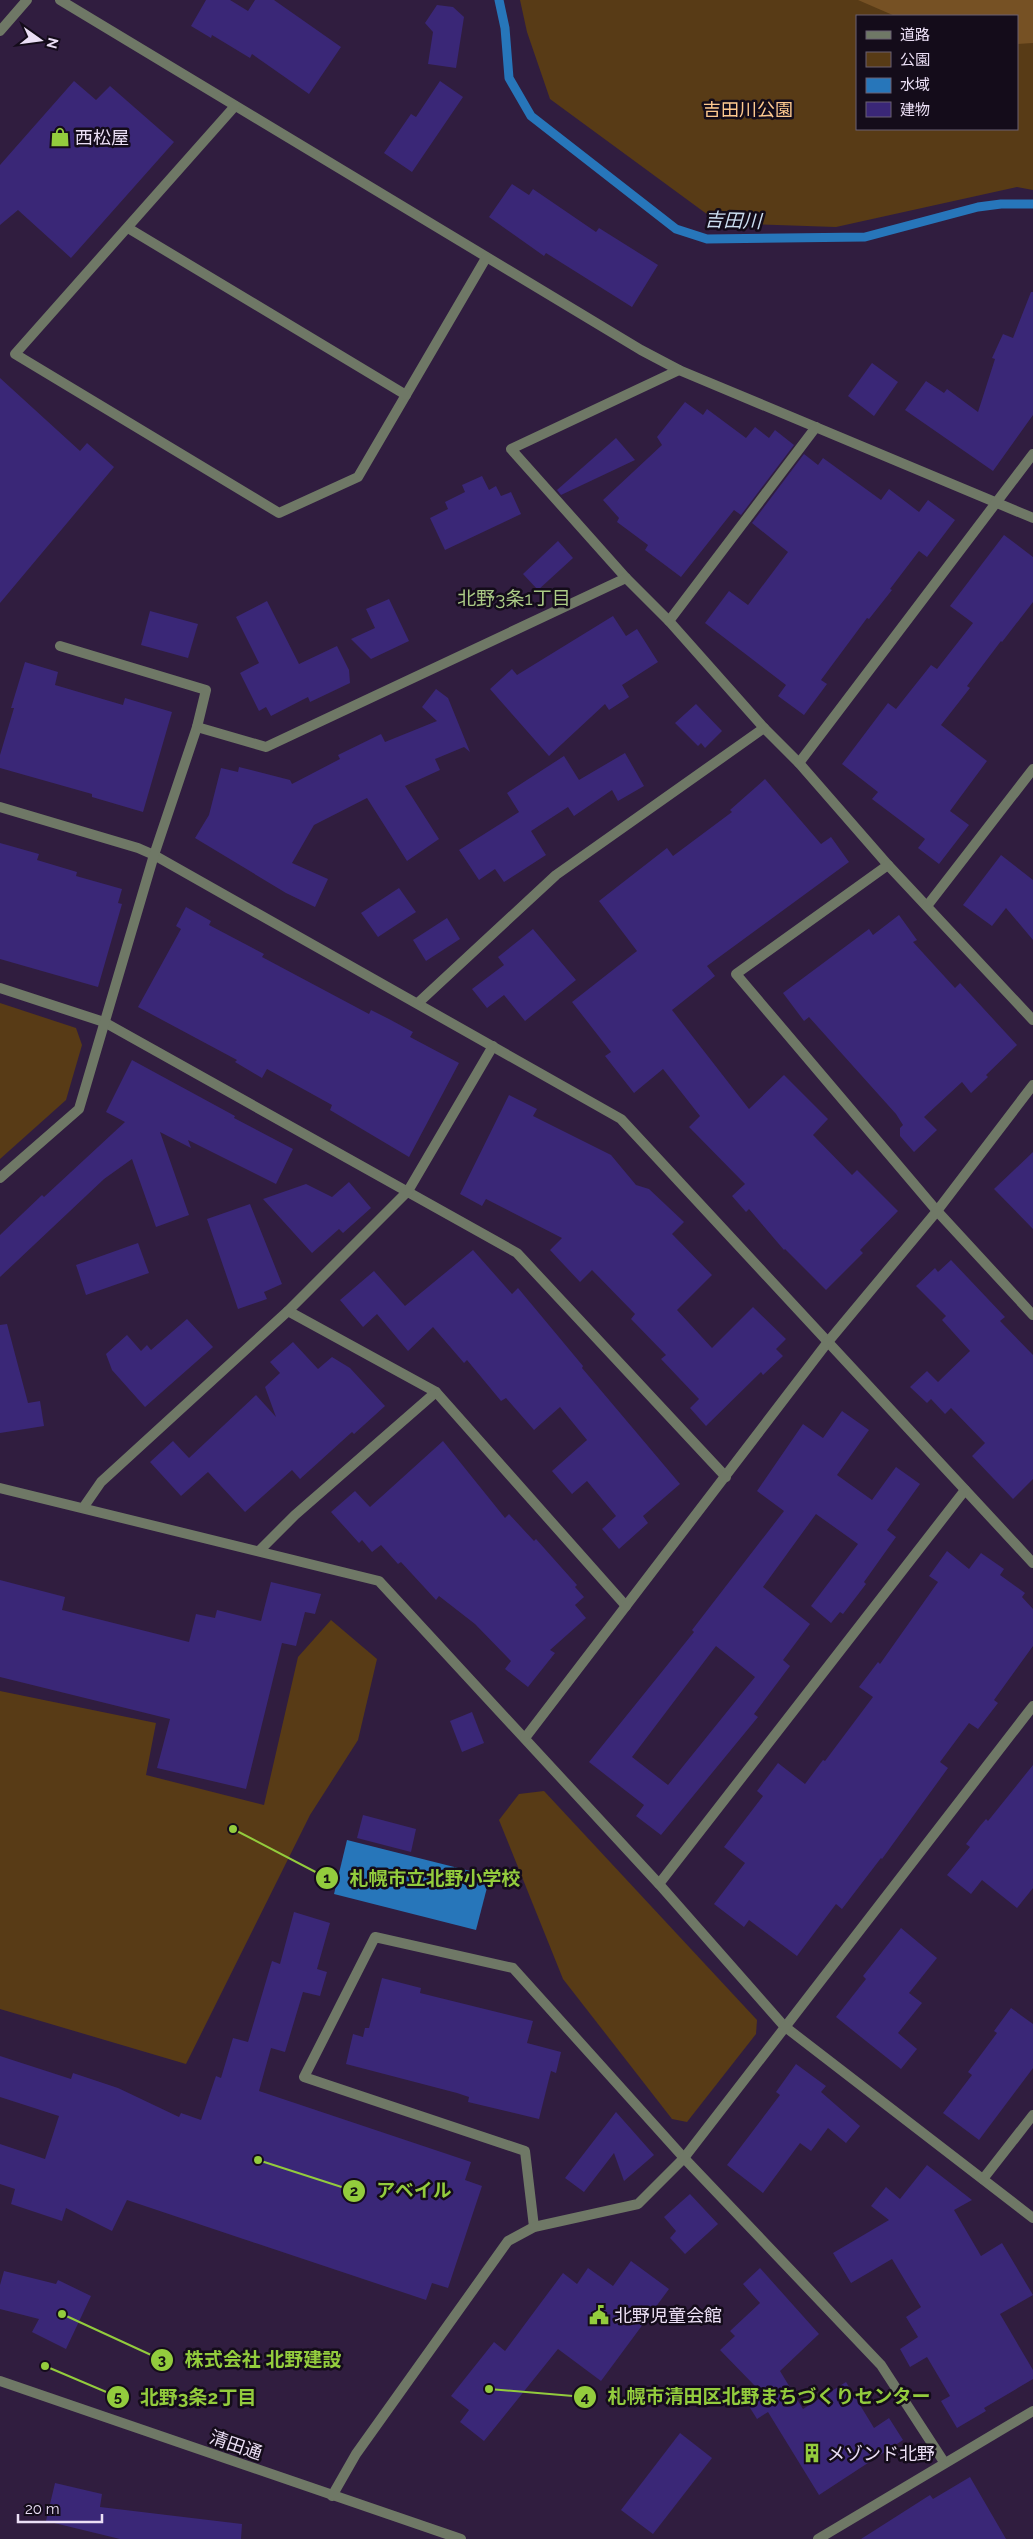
<svg xmlns="http://www.w3.org/2000/svg" width="1033" height="2539" font-family="Raleway,'Noto Sans JP',sans-serif">
  <style>
    .green { fill: #583b16; fill-rule: evenodd }
    .forest { fill: #765124 }
    .water { fill: #2776ba }
    .lines { fill: none; stroke-linecap: round; stroke-linejoin: round }
    .stream { stroke: #2776ba; stroke-width: 9 }
    .building { fill: #3a2777; fill-rule: evenodd }
    .minor { stroke: #6f7866; stroke-width: 10 }
    .tertiary { stroke: #6f7866; stroke-width: 10 }
    .labels { text-anchor: middle; dominant-baseline: central; stroke-width: 5; stroke-linejoin: round; paint-order: stroke }
    .park-label { font-size: 18px; fill: #fec98f; stroke: #140c1a }
    .poi-label { font-size: 18px; fill: #ebdff5; stroke: #140c1a; text-anchor: start }
    .street-label { font-size: 18px; fill: #ebdff5; stroke: #140c1a }
    .water-label { font-size: 19px; font-style: italic; fill: #cbddef; stroke: #140c1a }
    .neighbourhood-label { font-size: 19px; fill: #abcb86; stroke: #140c1a }
    .leader { fill: none; stroke: #93cc3d; stroke-width: 2 }
    .callout-dot { fill: #93cc3d; stroke: #140c1a; stroke-width: 2 }
    .mark-label { font-size: 15px; text-anchor: middle; font-weight: bold; fill: #111 }
    .callout-label { font-size: 19px; text-anchor: middle; font-weight: bold; fill: #93cc3d; stroke: #140c1a; stroke-width: 5; stroke-linejoin: round; paint-order: stroke }
  </style>
  <rect width="100%" height="100%" fill="#301d3f"/>
  <g class="green">
    <path d="M520,0H1033V190L1017,187L836,227L719,223L550,99L527,32ZM857,16H1017V129H857Z"/>
    <path d="M0,1003L76,1028L82,1045L66,1100L0,1159Z"/>
    <path d="M331,1620L377,1659L358,1740L310,1815L186,2064L0,2009V1691L156,1723L146,1775L264,1805L298,1657Z"/>
    <path d="M544,1791L757,2020L756,2034L687,2122L672,2119L563,1979L499,1820L519,1794Z"/>
  </g>
  <path class="forest" d="M858,0H1033V43L1017,44V16H895Z"/>
  <path class="water" d="M347,1840L490,1876L476,1930L334,1894Z"/>
  <g class="lines">
    <path class="stream" d="M499,0L505,28L509,78L531,116L676,229L707,239L865,237L978,207L1001,204H1033"/>
  </g>
  <g class="building">
    <path d="M206,0H230L248,11L255,0H274L341,47L309,94L252,54L250,58L212,35L211,38L191,26Z"/>
    <path d="M437,5L453,7L464,17L456,68L428,64L433,32L425,23Z"/>
    <path d="M74,81L96,100L110,86L174,142L71,258L18,210L0,225V165Z"/>
    <path d="M440,81L463,97L412,172L384,153L411,114L416,117Z"/>
    <path d="M512,184L529,195L533,189L596,232L599,228L658,265L632,307L546,253L544,256L489,217Z"/>
    <path d="M1031,292H1033V415L993,471L905,410L926,381L944,393L947,389L978,412L995,359L992,358L1003,334L1013,338Z"/>
    <path d="M872,363L898,382L874,416L848,396Z"/>
    <path d="M0,378L80,451L87,443L114,467L0,603Z"/>
    <path d="M685,402L703,415L707,409L746,438L755,427L769,438L775,430L794,445L741,515L734,510L681,577L645,550L648,545L617,522L619,518L603,500L662,445L657,437Z"/>
    <path d="M616,438L635,460L561,495L557,490Z"/>
    <path d="M804,454L818,465L823,458L881,500L889,489L919,512L928,500L955,520L927,557L919,551L890,589L892,590L869,619L867,618L821,680L827,684L804,715L778,696L786,685L705,623L729,591L748,605L788,552L752,523Z"/>
    <path d="M482,476L489,490L496,486L501,496L511,492L521,514L445,550L430,518L448,509L445,502L465,492L462,485Z"/>
    <path d="M1004,535L1033,557V602L1002,642L1001,641L967,686L970,688L941,725L987,761L950,811L969,825L939,864L918,848L925,839L872,799L878,792L842,764L888,703L896,709L931,665L937,669L973,623L950,606Z"/>
    <path d="M558,541L573,558L538,590L523,574Z"/>
    <path d="M389,599L409,641L371,659L351,639L375,628L366,609Z"/>
    <path d="M267,601L299,664L337,646L349,670L350,683L310,702L308,697L271,716L266,707L259,711L240,673L259,663L236,617Z"/>
    <path d="M150,611L198,624L188,658L141,645Z"/>
    <path d="M613,616L626,636L637,629L658,662L622,685L629,697L609,710L605,704L549,756L490,689L512,669L517,675Z"/>
    <path d="M25,662L58,672L55,685L123,705L125,698L172,712L143,812L92,797V794L0,768V755L14,708H11Z"/>
    <path d="M436,689L448,698L470,752L464,747L435,759L440,770L405,786L439,839L407,861L367,798L314,825L292,863L328,879L315,907L286,893L195,838L209,815L221,768L238,772L239,767L290,780L292,784L340,759L338,755L381,734L385,742L437,721L422,707Z"/>
    <path d="M696,704L722,731L705,748L701,743L698,746L675,723Z"/>
    <path d="M625,753L644,786L618,801L612,790L574,816L568,807L531,831L546,855L504,882L495,869L479,880L459,850L519,812L507,793L564,756L579,780Z"/>
    <path d="M765,779L821,844L831,837L849,862L707,966L715,976L672,1010L749,1109L784,1075L828,1119L813,1135L852,1175L857,1170L898,1211L860,1250L863,1253L826,1290L785,1249L784,1250L749,1209L746,1212L732,1196L745,1184L689,1127L700,1116L663,1069L634,1093L605,1056L611,1052L572,1002L637,951L599,901L667,848L673,856L732,812L730,810Z"/>
    <path d="M0,843L39,854L37,860L77,872L76,876L122,889L118,903L122,904L98,987L0,959Z"/>
    <path d="M1001,855L1033,880V940L1006,908L992,926L963,905Z"/>
    <path d="M399,888L416,912L378,937L361,913Z"/>
    <path d="M186,907L211,921L209,925L264,954L262,957L369,1014L371,1010L389,1019L413,1032L410,1037L459,1063L409,1157L330,1110L332,1105L267,1069L262,1078L235,1062L237,1060L138,1007L181,929L176,926Z"/>
    <path d="M899,915L917,940L913,942L955,988L960,983L1017,1045L986,1075L988,1077L971,1093L962,1082L924,1117L937,1130L914,1152L900,1136V1128L903,1125L896,1114L809,1017L804,1021L783,993L869,929L873,935Z"/>
    <path d="M447,918L460,939L426,961L413,940Z"/>
    <path d="M533,929L576,980L525,1021L504,995L487,1008L472,989L504,965L498,957Z"/>
    <path d="M132,1060L235,1116L234,1118L293,1149L276,1184L188,1140L191,1148L160,1132L189,1215L156,1227L132,1159L104,1179L0,1277V1235L42,1195L44,1197L125,1122L106,1112Z"/>
    <path d="M509,1095L537,1109L533,1116L611,1155L636,1185L649,1189L684,1222L672,1234L712,1275L677,1310L712,1348L753,1307L786,1339L776,1349L783,1356L763,1375L761,1372L706,1426L690,1408L699,1399L661,1359L666,1355L631,1319L635,1314L592,1270L580,1282L550,1250L562,1238L486,1199L482,1206L460,1194Z"/>
    <path d="M1033,1152V1229L994,1189Z"/>
    <path d="M349,1182L371,1208L343,1233L339,1229L312,1253L263,1199L306,1184L332,1197Z"/>
    <path d="M250,1204L282,1284L264,1292L267,1299L238,1309L207,1219Z"/>
    <path d="M138,1243L149,1273L86,1295L76,1265Z"/>
    <path d="M473,1250L512,1294L518,1288L583,1366L582,1368L680,1484L643,1516L648,1523L619,1549L602,1529L616,1516L587,1481L572,1494L552,1471L587,1440L560,1407L534,1430L506,1398L501,1401L467,1360L464,1363L433,1327L408,1351L377,1314L363,1327L340,1300L374,1271L405,1306Z"/>
    <path d="M951,1260L1005,1317L1000,1321L1033,1355V1479L1013,1499L972,1456L985,1443L951,1408L945,1414L931,1399L927,1403L910,1387L927,1371L938,1382L970,1351L942,1320L946,1316L916,1286L935,1268L938,1272Z"/>
    <path d="M187,1319L213,1347L145,1407L112,1370L106,1354L127,1335L141,1351L147,1345L151,1350Z"/>
    <path d="M7,1324L28,1403L40,1401L44,1426L0,1433V1325Z"/>
    <path d="M293,1342L318,1369L332,1357L350,1368L385,1406L354,1434L352,1432L300,1479L292,1470L245,1512L208,1472L181,1496L150,1462L173,1441L189,1458L256,1395L276,1417L265,1387L280,1373L270,1362Z"/>
    <path d="M842,1411L869,1430L837,1475L872,1500L896,1467L920,1484L887,1530L896,1537L864,1582L866,1584L843,1614L840,1612L831,1623L811,1606L858,1544L816,1514L763,1587L810,1624L783,1660L790,1666L754,1714L758,1717L661,1835L636,1816L644,1805L589,1762L694,1632L692,1630L784,1511L757,1491L803,1424L823,1438ZM716,1646L755,1677L668,1785L632,1757Z"/>
    <path d="M443,1441L505,1518L509,1514L534,1541L536,1539L577,1585L575,1587L584,1597L575,1605L586,1618L550,1650L555,1653L528,1687L505,1669L511,1661L475,1624L439,1596L436,1600L401,1562L398,1564L381,1545L372,1552L362,1540L359,1543L331,1512L355,1491L370,1507Z"/>
    <path d="M947,1551L969,1569L981,1553L1004,1569L1000,1575L1025,1593L1022,1597L1033,1609V1646L994,1700L998,1703L978,1729L969,1723L940,1762L948,1768L882,1859L881,1858L842,1909L836,1904L797,1956L749,1920L744,1927L714,1904L745,1863L724,1847L763,1796L757,1791L778,1763L805,1784L823,1760L825,1761L873,1697L859,1687L878,1662L880,1664L938,1582L929,1576Z"/>
    <path d="M0,1580L65,1597L62,1610L189,1642L196,1614L215,1618L217,1610L261,1621L271,1582L321,1594L315,1614L305,1612L296,1646L282,1643L246,1789L157,1768L170,1719L0,1677Z"/>
    <path d="M472,1712L484,1743L462,1752L450,1721Z"/>
    <path d="M1033,1765V1888L1017,1908L982,1880L971,1894L947,1875L970,1847L966,1844L980,1826L986,1819L988,1821Z"/>
    <path d="M363,1815L416,1829L411,1852L357,1838Z"/>
    <path d="M294,1912L330,1923L317,1969L327,1972L320,1996L303,1992L285,2052L271,2048L259,2091L471,2162L465,2180L482,2186L448,2288L432,2283L426,2300L127,2200L112,2231L66,2208L62,2221L11,2204L15,2189L0,2184V2144L45,2159L59,2116L0,2097V2056L71,2079L73,2073L118,2088L179,2117L181,2113L201,2120L216,2076L221,2078L233,2038L248,2042L272,1961L280,1964Z"/>
    <path d="M901,1928L937,1958L909,1993L922,2003L898,2033L917,2049L901,2069L836,2017L866,1979L863,1976Z"/>
    <path d="M382,1978L421,1988L420,1993L533,2021L527,2043L561,2052L556,2073L551,2071L539,2119L468,2102L469,2097L457,2093L346,2064L353,2034L363,2037L365,2028H369Z"/>
    <path d="M1011,2008L1033,2024V2068L979,2140L943,2113L972,2075L968,2072L997,2033L994,2031Z"/>
    <path d="M796,2064L826,2086L821,2092L860,2126L846,2143L828,2128L811,2151L800,2143L763,2193L727,2165L780,2095L776,2092Z"/>
    <path d="M616,2112L654,2155L624,2181L614,2153L584,2192L565,2178Z"/>
    <path d="M927,2165L972,2200L954,2210L981,2256L1002,2243L1033,2295L1000,2314L1033,2370V2379L984,2408L986,2411L957,2428L941,2401L950,2396L927,2357L910,2367L900,2349L918,2337L906,2317L921,2307L892,2259L851,2283L833,2253L889,2220L871,2206L886,2187L900,2199Z"/>
    <path d="M690,2194L718,2224L685,2254L670,2238L676,2231L664,2217Z"/>
    <path d="M631,2261L669,2289L601,2381L558,2349L484,2441L460,2422L469,2410L451,2396L494,2342L505,2351L563,2273L577,2284L588,2268L613,2286Z"/>
    <path d="M760,2268L819,2334L780,2371L803,2409L846,2382L874,2428L889,2418L903,2440L819,2495L768,2412L757,2419L742,2395L755,2386L720,2350L735,2336L730,2331L760,2303L743,2284Z"/>
    <path d="M4,2271L56,2284L58,2280L91,2296L66,2349L32,2332L39,2319L0,2309V2285Z"/>
    <path d="M680,2433L712,2458L653,2534L621,2510Z"/>
    <path d="M970,2477L1006,2539H861L930,2495L933,2499Z"/>
    <path d="M55,2483L102,2494L100,2507L242,2524L241,2539H120L46,2521Z"/>
  </g>
  <g class="lines">
    <g class="minor">
      <path d="M60,0L641,350L679,370L1033,518"/>
      <path d="M235,106L15,354L279,513L358,477L486,258"/>
      <path d="M128,228L406,395"/>
      <path d="M679,370L511,449L626,578L669,621L764,728L799,763L888,865L1033,1020"/>
      <path d="M669,621L816,427"/>
      <path d="M197,727L266,747L626,578"/>
      <path d="M799,763L1033,454"/>
      <path d="M0,807L138,848L154,855L621,1119L1033,1563"/>
      <path d="M888,865L736,974L937,1211L1033,1315"/>
      <path d="M927,906L1033,769"/>
      <path d="M0,988L104,1022L517,1253L726,1477"/>
      <path d="M418,1003L556,875L764,728"/>
      <path d="M0,1178L79,1109L154,855L197,727L206,690L60,646"/>
      <path d="M288,1311L436,1392L626,1606"/>
      <path d="M0,1488L379,1581L659,1884L784,2026L1033,2218"/>
      <path d="M83,1508L101,1482L288,1311L408,1191L493,1046"/>
      <path d="M260,1550L295,1515L436,1392"/>
      <path d="M525,1738L827,1343L937,1211L1033,1085"/>
      <path d="M659,1884L965,1490"/>
      <path d="M983,2179L1033,2115"/>
      <path d="M534,2227L525,2151L304,2077L375,1937L513,1968L684,2158L881,2365L944,2462"/>
      <path d="M332,2496L356,2454L508,2241L534,2227L638,2204L684,2158L1033,1706"/>
      <path d="M818,2539L1033,2411"/>
    </g>
    <g class="tertiary">
      <path d="M0,31L27,0"/>
      <path d="M0,2381L461,2539"/>
    </g>
  </g>
  <defs>
    <symbol id="shop-bare" viewBox="-9 -9 18 18"><path d="M-5-2.5h2.3a2.7 3.5 0 0 1 5.4 0H5L5.5 6h-11ZM-1.5-2.5h3a1.5 2.3 0 0 0-3 0Z" fill="#93cc3d" stroke="#140c1a" stroke-width="2.5" paint-order="stroke"/></symbol>
    <symbol id="civic-bare" viewBox="-9 -9 18 18"><path d="M-.6-6.5H3V-4.5H.6V-3L4-1V1h2V6H-6V1h2V-1L-.6-3ZM-1.2 2.5V6h2.4V2.5Z" fill="#93cc3d" stroke="#140c1a" stroke-width="2.5" paint-order="stroke"/></symbol>
    <symbol id="building-bare" viewBox="-9 -9 18 18"><path d="M-4-6H4V6H1V3H-1V6H-4ZM-2.5-4.3h1.7v1.8h-1.7ZM.8-4.3h1.7v1.8H.8ZM-2.5-1h1.7V.8h-1.7ZM.8-1h1.7V.8H.8Z" fill="#93cc3d" stroke="#140c1a" stroke-width="2.5" paint-order="stroke"/></symbol>
  </defs>
  <g fill-rule="evenodd">
    <use href="#shop-bare" x="46" y="123" width="28" height="28"/>
    <use href="#civic-bare" x="585" y="2301" width="28" height="28"/>
    <use href="#building-bare" x="798" y="2439" width="28" height="28"/>
  </g>
  <g class="labels">
    <g class="park-label">
      <text x="748" y="109">吉田川公園</text>
    </g>
    <g class="poi-label">
      <text x="75" y="137">西松屋</text>
      <text x="614" y="2315">北野児童会館</text>
      <text x="827" y="2453">メゾンド北野</text>
    </g>
    <g class="street-label">
      <text transform="translate(236 2445) rotate(19)">清田通</text>
    </g>
    <g class="water-label">
      <text transform="translate(733 220) rotate(2)">吉田川</text>
    </g>
    <g class="neighbourhood-label">
      <text x="514" y="598">北野3条1丁目</text>
    </g>
  </g>
  <path class="leader" d="M233 1829L327 1878M258 2160L354 2191M62 2314L162 2360M489 2389L585 2397M45 2366L118 2397"/>
  <g class="callout-dot">
    <circle cx="233" cy="1829" r="5"/>
    <circle cx="258" cy="2160" r="5"/>
    <circle cx="62" cy="2314" r="5"/>
    <circle cx="489" cy="2389" r="5"/>
    <circle cx="45" cy="2366" r="5"/>
    <circle cx="327" cy="1878" r="12"/>
    <circle cx="354" cy="2191" r="12"/>
    <circle cx="162" cy="2360" r="12"/>
    <circle cx="585" cy="2397" r="12"/>
    <circle cx="118" cy="2397" r="12"/>
  </g>
  <g class="mark-label">
    <text x="327" y="1883">1</text>
    <text x="354" y="2196">2</text>
    <text x="162" y="2365">3</text>
    <text x="585" y="2402">4</text>
    <text x="118" y="2402">5</text>
  </g>
  <g class="callout-label">
    <text x="435" y="1885">札幌市立北野小学校</text>
    <text x="414" y="2197">アベイル</text>
    <text x="263" y="2366">株式会社 北野建設</text>
    <text x="769" y="2403">札幌市清田区北野まちづくりセンター</text>
    <text x="198" y="2404">北野3条2丁目</text>
  </g>
  <rect x="856" y="15" width="162" height="115" fill="#140c1a" stroke="#6a6072"/>
  <rect x="866" y="31" width="25" height="8" fill="#6f7866" stroke="#6a6072"/>
  <text x="900" y="40" font-size="15" fill="#ebdff5">道路</text>
  <rect x="866" y="52" width="25" height="15" fill="#583b16" stroke="#6a6072"/>
  <text x="900" y="65" font-size="15" fill="#ebdff5">公園</text>
  <rect x="866" y="78" width="25" height="15" fill="#2776ba" stroke="#6a6072"/>
  <text x="900" y="90" font-size="15" fill="#ebdff5">水域</text>
  <rect x="866" y="102" width="25" height="15" fill="#3a2777" stroke="#6a6072"/>
  <text x="900" y="115" font-size="15" fill="#ebdff5">建物</text>
  <g transform="translate(40 40) rotate(104)" stroke="#140c1a" stroke-width="4" paint-order="stroke">
  <path d="M0-4L9 19L0 12L-9 19Z" fill="#ebdff5"/>
  <text y="-8" font-size="14" font-weight="bold" text-anchor="middle" fill="#ebdff5">N</text>
  </g>
  <path d="M18 2514v8h84v-8" fill="none" stroke="#ebdff5" stroke-width="2.5"/>
  <text x="25" y="2514" font-size="15" fill="#ebdff5" stroke="#140c1a" stroke-width="4" paint-order="stroke">20 m</text>
</svg>
